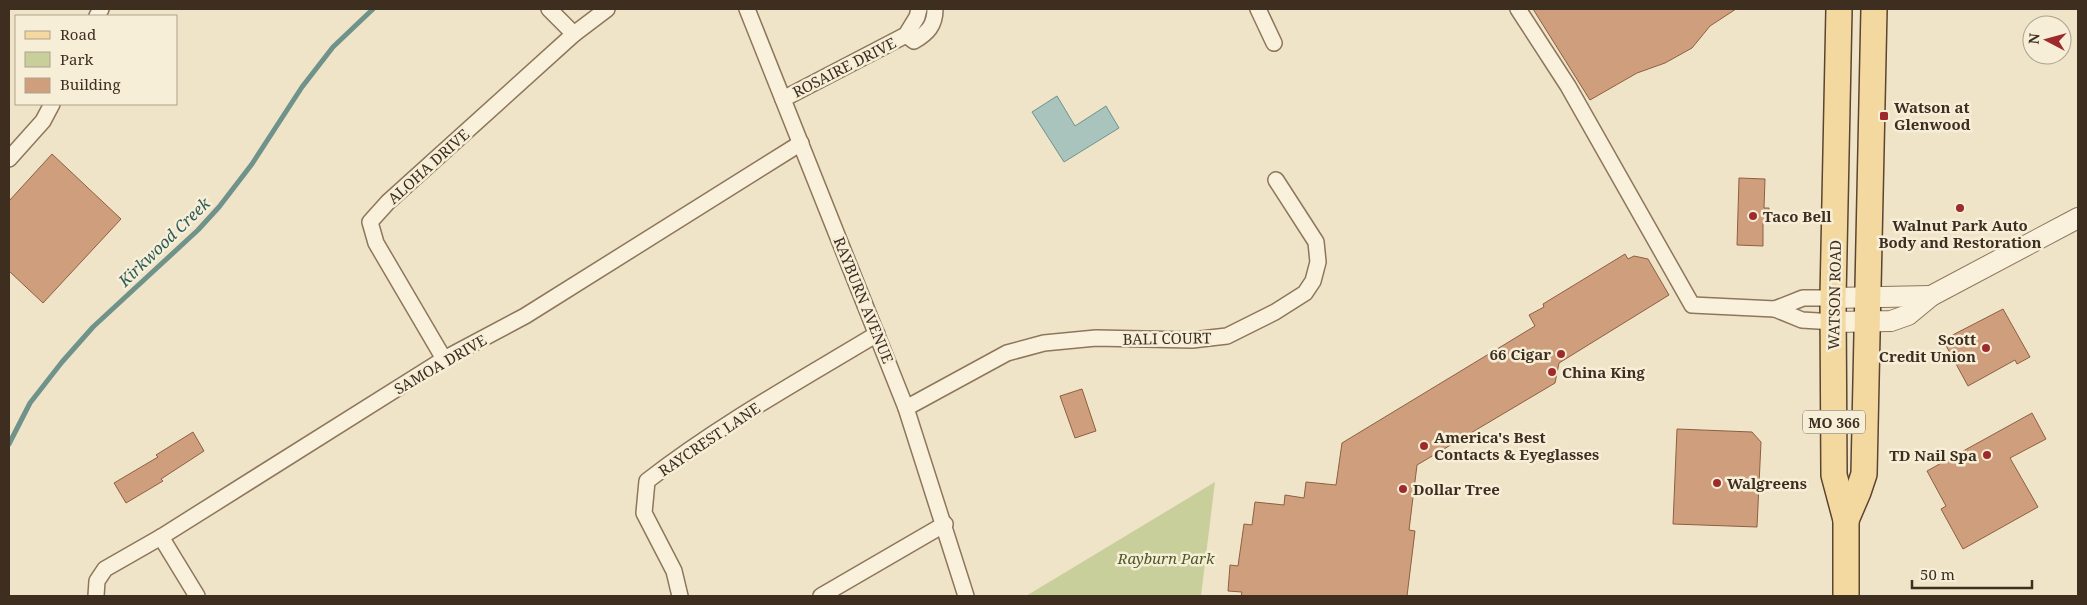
<svg xmlns="http://www.w3.org/2000/svg" width="2087" height="605" font-family="'Noto Serif',serif">
  <style>
    .green { fill: #c9cf9b }
    .water { fill: #a9c4bc; stroke: #6f938a }
    .lines { fill: none; stroke-linecap: round; stroke-linejoin: round }
    .stream { stroke: #6f938a; stroke-width: 5 }
    .building { fill: #cf9f7d; stroke: #8d5f41 }
    .minor-casing { stroke: #8d765c; stroke-width: 18 }
    .tertiary-casing { stroke: #8d765c; stroke-width: 22 }
    .primary-casing { stroke: #5b4430; stroke-width: 28 }
    .minor { stroke: #faf1dc; stroke-width: 15 }
    .tertiary { stroke: #faf1dc; stroke-width: 20 }
    .primary { stroke: #f3d9a0; stroke-width: 25 }
    .poi-dot { fill: #9e2a2b; stroke: #f7eed8; stroke-width: 2 }
    .labels { text-anchor: middle; dominant-baseline: central; stroke-width: 5; stroke-linejoin: round; paint-order: stroke }
    .shield { fill: #f7eed8; stroke: #756857; stroke-width: 1 }
    .shield-label { font-size: 14px; font-weight: bold; fill: #3d2e20 }
    .street-label { font-size: 15px; fill: #3d2e20; stroke: #f7eed8 }
    .poi-label { font-size: 15px; font-weight: bold; fill: #3d2e20; stroke: #f7eed8; text-anchor: start }
    .park-label { font-size: 15px; font-style: italic; fill: #4d5a26; stroke: #f7eed8 }
    .water-label { font-size: 16px; font-style: italic; fill: #2f5d5a; stroke: #f7eed8 }
  </style>
  <rect width="100%" height="100%" fill="#f0e4c8"/>
  <path class="green" d="M1215,482L1201,596H1026Z"/>
  <path class="water" d="M1057,96L1075,126L1106,106L1119,128L1064,162L1032,112Z"/>
  <g class="lines">
    <path class="stream" d="M9,444L30,403L62,362L93,327L198,230L219,207L252,164L302,87L333,47L373,9"/>
  </g>
  <g class="building">
    <path d="M1533,9H1736L1710,26L1692,48L1665,63L1637,73L1590,100Z"/>
    <path d="M52,154L121,219L43,303L9,271V201Z"/>
    <path d="M1739,178L1765,179L1764,208H1769L1768,223H1763V246L1737,245Z"/>
    <path d="M1625,254L1628,259L1634,256L1648,259L1669,295L1559,363L1555,383L1417,465L1409,530L1415,531L1407,596H1241L1242,592L1228,591L1230,565L1238,566L1244,524L1252,525L1255,502L1284,505L1285,495L1304,498L1306,482L1336,485L1342,443L1535,326L1529,315L1544,307L1543,304Z"/>
    <path d="M2003,309L2030,357L2017,364L2015,360L1968,386L1943,340Z"/>
    <path d="M1082,389L1096,431L1075,438L1060,396Z"/>
    <path d="M2032,413L2046,439L2010,458L2038,507L1963,549L1941,509L1946,506L1927,471Z"/>
    <path d="M1677,429L1752,432L1761,442L1757,527L1673,524Z"/>
    <path d="M193,432L204,451L161,479L163,481L126,503L114,483L158,457L156,455Z"/>
  </g>
  <g class="lines">
    <defs>
      <g id="minor">
        <path d="M549,9L574,34"/>
        <path d="M747,9L906,408L966,596"/>
        <path d="M1258,9L1274,43"/>
        <path d="M1518,9L1568,86L1692,305L1775,309L1802,320L1834,322"/>
        <path d="M97,16L101,9"/>
        <path d="M906,35L914,41C928,33 935,25 935,9"/>
        <path d="M783,99L906,35L917,17L919,9"/>
        <path d="M9,159L43,121L52,104"/>
        <path d="M1775,309L1803,298H1833"/>
        <path d="M444,359L376,243L370,222L388,202L574,34L607,9"/>
        <path d="M906,408L1007,353L1044,343L1096,338L1192,340L1227,336L1275,312L1305,293L1313,281L1318,262L1316,242L1276,180"/>
        <path d="M161,537L197,596"/>
        <path d="M96,596L97,581L105,569L161,537L444,359L525,316L801,143"/>
        <path d="M680,596L674,571L644,513L647,481C719,425 799,381 877,334"/>
        <path d="M821,596L945,524"/>
      </g>
      <g id="tertiary">
        <path d="M1833,298L1931,296"/>
        <path d="M1834,322L1891,321L1908,315L1931,296L2078,218"/>
      </g>
      <g id="primary">
        <path d="M1839,9L1833,298L1834,475L1846,520V596"/>
        <path d="M1846,520L1858,492L1864,474L1874,9"/>
      </g>
    </defs>
    <use href="#minor" class="minor-casing"/>
    <use href="#tertiary" class="tertiary-casing"/>
    <use href="#primary" class="primary-casing"/>
    <use href="#minor" class="minor"/>
    <use href="#tertiary" class="tertiary"/>
    <use href="#primary" class="primary"/>
  </g>
  <g class="poi-dot">
    <rect x="1879" y="111" width="10" height="10" rx="2.5"/>
    <circle cx="1960" cy="208" r="5"/>
    <circle cx="1753" cy="216" r="5"/>
    <circle cx="1986" cy="348" r="5"/>
    <circle cx="1561" cy="354" r="5"/>
    <circle cx="1552" cy="372" r="5"/>
    <circle cx="1424" cy="446" r="5"/>
    <circle cx="1987" cy="455" r="5"/>
    <circle cx="1717" cy="483" r="5"/>
    <circle cx="1403" cy="489" r="5"/>
  </g>
  <g class="labels">
    <rect class="shield" x="1803" y="410.5" width="62" height="23" rx="4"/>
    <g class="shield-label">
      <text x="1834" y="422">MO 366</text>
    </g>
    <g class="street-label">
      <text transform="translate(844 67) rotate(-27)">ROSAIRE DRIVE</text>
      <text transform="translate(428 166) rotate(-42)">ALOHA DRIVE</text>
      <text transform="translate(1834 295) rotate(-89)">WATSON ROAD</text>
      <text transform="translate(864 300) rotate(68)">RAYBURN AVENUE</text>
      <text transform="translate(1167 338) rotate(-1)">BALI COURT</text>
      <text transform="translate(440 364) rotate(-30)">SAMOA DRIVE</text>
      <text transform="translate(709 439) rotate(-34)">RAYCREST LANE</text>
    </g>
    <g class="poi-label">
      <text x="1894" y="107">Watson at<tspan x="1894" dy="17">Glenwood</tspan></text>
      <text x="1763" y="216">Taco Bell</text>
      <text x="1960" y="225" text-anchor="middle">Walnut Park Auto<tspan x="1960" dy="17">Body and Restoration</tspan></text>
      <text x="1976" y="339" text-anchor="end">Scott<tspan x="1976" dy="17">Credit Union</tspan></text>
      <text x="1551" y="354" text-anchor="end">66 Cigar</text>
      <text x="1562" y="372">China King</text>
      <text x="1434" y="437">America's Best<tspan x="1434" dy="17">Contacts &amp; Eyeglasses</tspan></text>
      <text x="1977" y="455" text-anchor="end">TD Nail Spa</text>
      <text x="1727" y="483">Walgreens</text>
      <text x="1413" y="489">Dollar Tree</text>
    </g>
    <g class="park-label">
      <text x="1166" y="558">Rayburn Park</text>
    </g>
    <g class="water-label">
      <text transform="translate(164 242) rotate(-44)">Kirkwood Creek</text>
    </g>
  </g>
  <rect width="2087" height="605" fill="none" stroke="#3d2e20" stroke-width="20"/>
  <rect x="15" y="15" width="162" height="90" fill="#f7eed8" stroke="#ada18e"/>
  <rect x="25" y="31" width="25" height="8" fill="#f3d9a0" stroke="#ada18e"/>
  <text x="60" y="40" font-size="15" fill="#3d2e20">Road</text>
  <rect x="25" y="52" width="25" height="15" fill="#c9cf9b" stroke="#ada18e"/>
  <text x="60" y="65" font-size="15" fill="#3d2e20">Park</text>
  <rect x="25" y="78" width="25" height="15" fill="#cf9f7d" stroke="#ada18e"/>
  <text x="60" y="90" font-size="15" fill="#3d2e20">Building</text>
  <g transform="translate(2047 40) rotate(276)"><circle r="24" fill="#f7eed8" stroke="#ada18e"/>
  <path d="M0-4L9 19L0 12L-9 19Z" fill="#9e2a2b"/>
  <text y="-8" font-size="14" font-weight="bold" text-anchor="middle" fill="#3d2e20">N</text>
  </g>
  <path d="M1912 580v8h120v-8" fill="none" stroke="#3d2e20" stroke-width="2.5"/>
  <text x="1920" y="580" font-size="15" fill="#3d2e20" stroke="#f7eed8" stroke-width="4" paint-order="stroke">50 m</text>
</svg>
